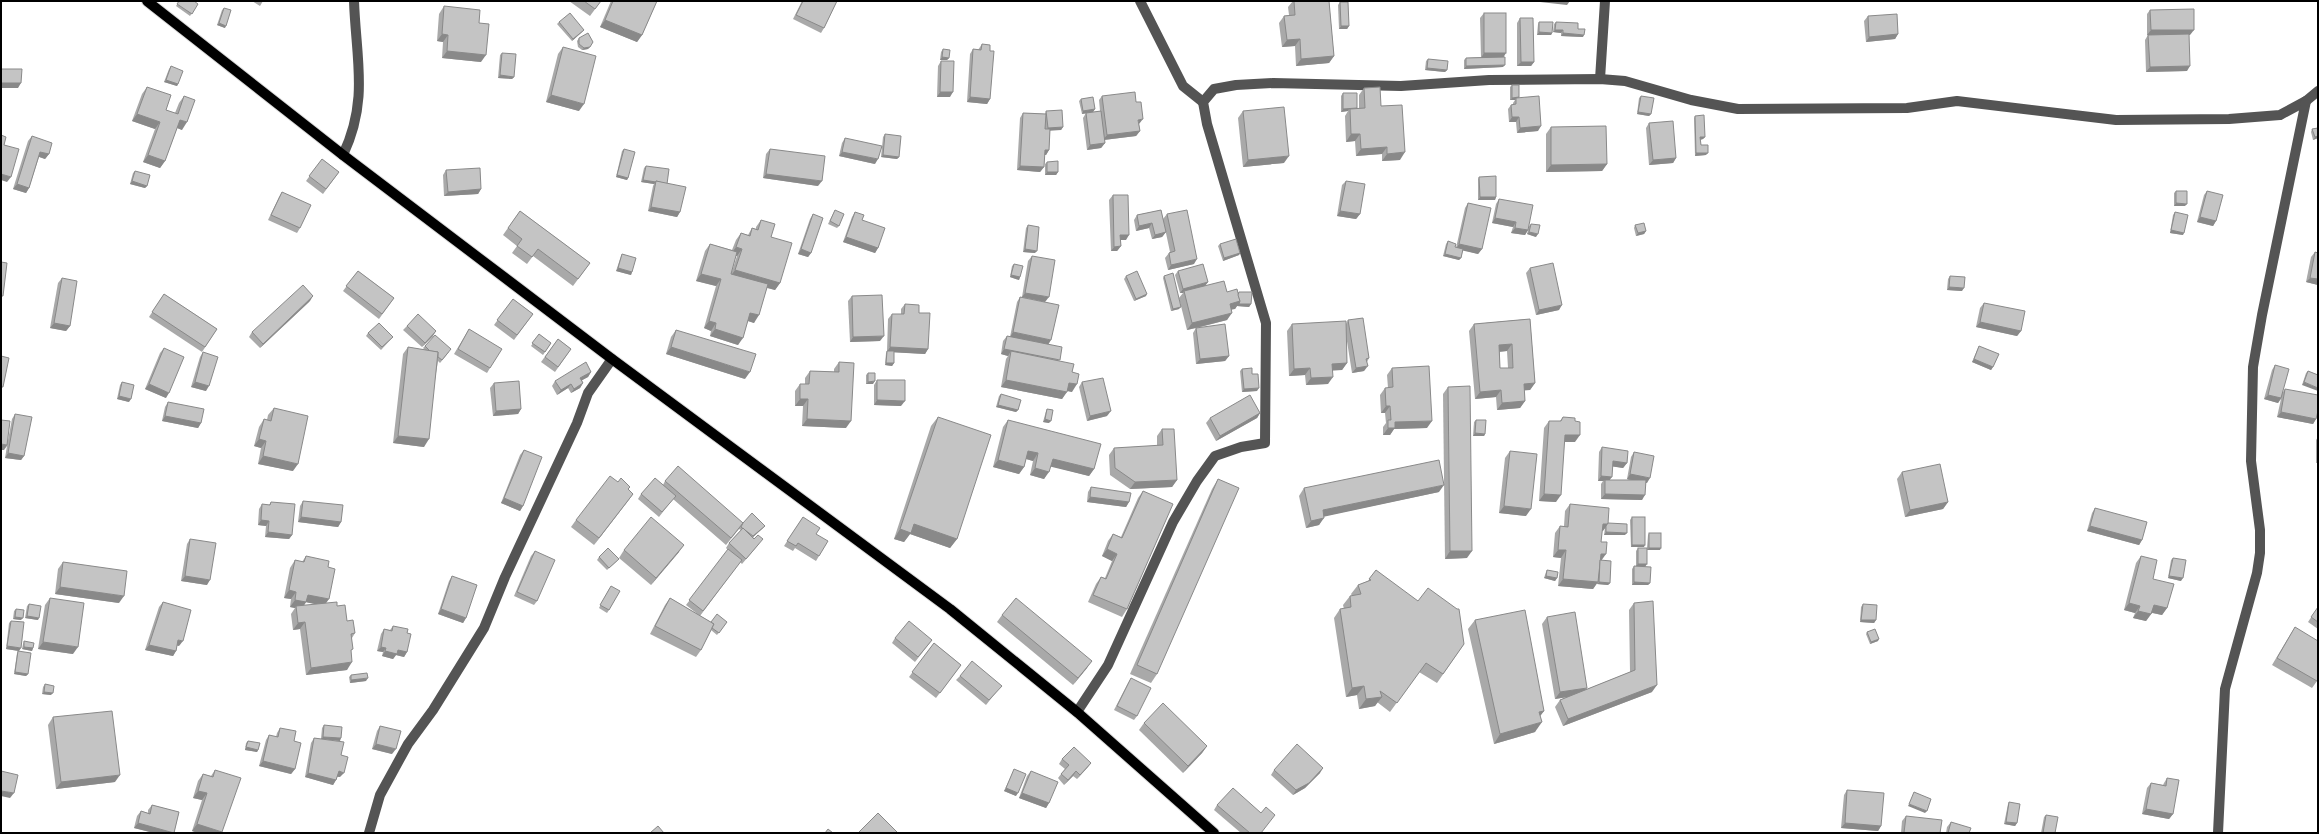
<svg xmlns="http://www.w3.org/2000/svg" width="2319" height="834" font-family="'Titillium Web',sans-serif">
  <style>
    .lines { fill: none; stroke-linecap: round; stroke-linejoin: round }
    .major-casing { stroke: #dbdbdb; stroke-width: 12 }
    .minor { stroke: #545454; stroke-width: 10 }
    .major { stroke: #000; stroke-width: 10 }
    .wall { fill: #a9a9a9; fill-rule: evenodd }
    .shaded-wall { fill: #898989 }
    .building { fill: #c4c4c4; stroke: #898989; fill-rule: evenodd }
  </style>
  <rect width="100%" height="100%" fill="#fff"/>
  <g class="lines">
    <defs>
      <path id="major" d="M147,1L343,155L612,359L950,609L1077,712L1214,833"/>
    </defs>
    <use href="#major" class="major-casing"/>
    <g class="minor">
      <path d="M1140,1L1183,86L1203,102"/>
      <path d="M1600,79L1605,1"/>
      <path d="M343,155C369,100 356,59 354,1"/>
      <path d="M1077,712L1108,665L1173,522L1197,481L1215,456L1241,447L1265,443L1266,323L1207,124L1203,102L1214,89L1236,85L1273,83L1401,86L1489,80L1600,79L1625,81L1691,100L1738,109L1907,108L1957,101L2116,120L2229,119L2280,115L2306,101L2318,91"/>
      <path d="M369,833L380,795L408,744L433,710L484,628L505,577L577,423L588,393L612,359"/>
      <path d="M2218,833L2225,689L2257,573L2260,553V530L2251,461L2253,367L2262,315L2306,101"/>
    </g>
    <use href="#major" class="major"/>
  </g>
  <g class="wall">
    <path d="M179,1L198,4L190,16L176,6Z"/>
    <path d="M252,1H263L260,6Z"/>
    <path d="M569,1H601L590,16Z"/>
    <path d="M611,1H657L642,35L637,42L600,27Z"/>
    <path d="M802,1H837L824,28L821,33L793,19Z"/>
    <path d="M1293,1H1329L1334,56L1329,63L1296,66L1295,46L1282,47L1279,23L1284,16L1289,15L1288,7Z"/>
    <path d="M1340,2L1349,26L1347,29H1339L1338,5Z"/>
    <path d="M444,6L479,23L481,62L442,58L443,42L437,41L439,14Z"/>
    <path d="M224,8L225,28L217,25L222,10Z"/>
    <path d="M2150,10L2190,35H2189L2187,71L2146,72L2145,40L2148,35H2153H2147V14Z"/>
    <path d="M1484,13L1504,57L1503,67L1464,69V60L1466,58L1481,57L1480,18Z"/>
    <path d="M1868,16L1898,34L1895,39L1866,42L1864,21Z"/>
    <path d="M1520,18L1534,62L1531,66H1517V23Z"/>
    <path d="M559,22L584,30L582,32L572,41L557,24Z"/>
    <path d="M1539,22L1552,33L1551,35H1537L1538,24Z"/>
    <path d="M1556,22L1578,29L1583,37L1561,36V33L1553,32L1554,24Z"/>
    <path d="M579,38L593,42L588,49L582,50L578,47L577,41Z"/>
    <path d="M982,44L990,51V99L987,104L967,102L970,54L973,49L978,50Z"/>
    <path d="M563,47L579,111L546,102L558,54Z"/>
    <path d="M943,49L949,58L947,60H940L941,52Z"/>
    <path d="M502,53L514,77L512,79L498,78L500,55Z"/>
    <path d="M1428,59L1447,70L1445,72L1425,70L1426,61Z"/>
    <path d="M941,61L950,97H937L938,66Z"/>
    <path d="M171,66L178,84L177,86L164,82L169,69Z"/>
    <path d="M1512,85L1519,97L1538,131L1517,133L1516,122H1509L1508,109L1511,105L1513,104V103L1515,100H1510V87Z"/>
    <path d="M147,87L166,110L175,113L179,103L184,96L182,130L177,128L165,161L160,168L143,162L155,129L132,121L142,94Z"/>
    <path d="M1364,88L1381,106L1400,160L1382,161V154L1356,156L1355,141L1346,142L1345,116L1348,111L1341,112V96L1343,93L1357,108H1359V95Z"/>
    <path d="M1102,96L1139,124L1140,131L1136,136L1104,140L1105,143L1101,148L1087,150L1083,118L1086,113L1100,111L1099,100Z"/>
    <path d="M1641,96L1651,114L1649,116L1637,114L1639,98Z"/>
    <path d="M1081,99L1095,109L1093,112L1082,114L1079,101Z"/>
    <path d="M1046,111L1063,127L1061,130H1050L1049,150L1046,155H1044V167L1040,172L1017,170L1020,118L1023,113L1045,114Z"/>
    <path d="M1243,111L1284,163L1243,167L1238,118Z"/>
    <path d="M1695,116L1705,137L1703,139L1700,140L1701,145L1706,155L1695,156L1694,118Z"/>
    <path d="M1649,123L1676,158L1673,163L1649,165L1646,128Z"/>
    <path d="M1551,127L1607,164L1602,171L1546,172V134Z"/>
    <path d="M2318,128V138L2313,140L2311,132L2312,129Z"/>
    <path d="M885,134L899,157L897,159L881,157L883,137Z"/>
    <path d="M32,136L49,154L45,159L39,157L29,188L26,193L13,189L28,141Z"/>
    <path d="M845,138L875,164L839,156L842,143Z"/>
    <path d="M624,149L628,178L627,180L616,177L622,151Z"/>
    <path d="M770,149L818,186L763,178L766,154Z"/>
    <path d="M322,159L339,172L323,194L306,181Z"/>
    <path d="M1047,162L1058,172L1056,175H1045V164Z"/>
    <path d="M646,166L680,212L677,217L648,211L653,186L654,184L641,182L644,168Z"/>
    <path d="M446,170L481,189L478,194L444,196L443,175Z"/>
    <path d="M135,171L147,186L145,188L130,184L133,173Z"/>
    <path d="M1479,177L1496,197L1495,200H1478V179Z"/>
    <path d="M1346,181L1360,214L1356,219L1337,216L1342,185Z"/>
    <path d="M2176,191L2185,206H2174V193Z"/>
    <path d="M2207,191L2216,221L2213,226L2197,222L2204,195Z"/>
    <path d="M282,192L300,228L297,233L268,220L279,197Z"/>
    <path d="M1113,195L1126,240H1121V246L1117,251H1111L1109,200Z"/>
    <path d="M1499,199L1528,230L1525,235L1511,233L1513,227L1492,223L1496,204Z"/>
    <path d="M1468,203L1482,249L1478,254L1463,250L1461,258L1459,260L1443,256L1446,244L1448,241L1456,248L1465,208Z"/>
    <path d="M835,210L839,226L837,228L828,224Z"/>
    <path d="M1161,210L1166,232L1162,237L1152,239L1149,228L1136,231L1134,220L1137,215Z"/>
    <path d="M520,211L590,263L573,286L533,256L527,264L512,253L517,246L503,235Z"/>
    <path d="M855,212L862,220L878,248L875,253L843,242L852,217Z"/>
    <path d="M2175,212L2183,235L2170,233L2173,215Z"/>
    <path d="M813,214L811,253L808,257L798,254L810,219Z"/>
    <path d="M1167,214L1194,264L1168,270L1165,258L1169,253L1170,252L1163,219Z"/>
    <path d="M761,220L771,237L780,283L775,290L767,288L754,323L748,321L738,345L710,336L711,331L704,328L716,286L696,281L705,251L710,244L732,250L736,240L741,233L748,235L752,228L756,229V227ZM736,256H737L731,274Z"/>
    <path d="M1531,224L1536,237L1527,234L1529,226Z"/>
    <path d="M1028,225L1035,253L1023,252L1026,228Z"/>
    <path d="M1635,225L1646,231L1644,234L1636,236L1634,228Z"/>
    <path d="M1220,244L1240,253L1239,255L1223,261L1218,246Z"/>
    <path d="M2315,252L2318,253V285L2306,282L2311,257Z"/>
    <path d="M622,254L632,272L631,275L616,271L621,256Z"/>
    <path d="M1032,256L1045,302L1026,298L1048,344L1059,361L1072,372V392L1067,391L1062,399L1001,387L1006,359L1008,356L1001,354L1003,341L1007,336L1010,337L1017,302L1020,297H1022L1028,261Z"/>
    <path d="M1014,264L1020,277L1019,280L1010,277L1012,266Z"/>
    <path d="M1530,268L1559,310L1536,315L1526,273Z"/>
    <path d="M358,271L394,298L379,319L343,291Z"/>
    <path d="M1178,271L1208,282L1205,286L1227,292L1238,293L1239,292L1251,304L1249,307L1237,306L1235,309H1232L1227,320L1197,328L1229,356L1225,361L1196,364L1193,333L1196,328L1187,330L1179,298L1183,293H1180L1175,275Z"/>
    <path d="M1126,276L1146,296L1134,301L1124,279Z"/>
    <path d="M1164,276L1179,309L1171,311L1163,278Z"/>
    <path d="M1950,276L1962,291L1947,290L1948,279Z"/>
    <path d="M62,278L70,326L66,331L50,328L58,283Z"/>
    <path d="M164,294L217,329L202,352L149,317Z"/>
    <path d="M852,296L880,341L850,342L848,301Z"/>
    <path d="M513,299L533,314L514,340L494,325Z"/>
    <path d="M310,301L260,348L249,337L252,332Z"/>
    <path d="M1984,303L2021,331L2017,336L1976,327L1980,308Z"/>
    <path d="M905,304L919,313L928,349L925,354L894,352V363L892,366L885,365L886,353L887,351L888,319L892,314H901V309Z"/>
    <path d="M1530,319L1535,383L1530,390H1524L1525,401L1520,408L1497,410L1496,397L1475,399L1469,331L1474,324ZM1507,351L1508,368H1500V352Z"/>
    <path d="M1348,320L1369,358L1367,362L1364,371L1352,373L1346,335L1347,363L1342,370H1332L1328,384L1306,385L1305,375L1289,376L1287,331L1292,324H1346Z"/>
    <path d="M407,326L433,336L422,347L403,330Z"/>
    <path d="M469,329L490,368L487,373L454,354Z"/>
    <path d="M676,330L745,379L666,354L671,337Z"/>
    <path d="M368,333L393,337L381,350L366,336Z"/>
    <path d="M539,334L551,343L543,355L531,346Z"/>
    <path d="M558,339L571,349L555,372L541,362Z"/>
    <path d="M425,346L449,352L440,363L438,361L424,447L393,443L403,354L408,347L425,350L423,348Z"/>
    <path d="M1979,346L1993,367L1991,370L1972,362L1978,348Z"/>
    <path d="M164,348L166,398L145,389L160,353Z"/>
    <path d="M203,352L206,391L191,387L200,357Z"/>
    <path d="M839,362L846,428L802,426L803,406H795V391L800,384H805V378L810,371L834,372V369Z"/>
    <path d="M2275,365L2283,392L2285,389L2316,419L2313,424L2277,417L2281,399L2278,403L2264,399L2272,370Z"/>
    <path d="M1392,368L1427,428L1394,429L1390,435H1383V427L1386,423L1385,413H1381L1380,395L1385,388H1388L1387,375Z"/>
    <path d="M1242,369L1252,374L1257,391L1242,392L1240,371Z"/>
    <path d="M2308,371L2318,375L2302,385L2306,373Z"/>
    <path d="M591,372L588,377L582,380L583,383L580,388L571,393L568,388L557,395L552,386L555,381Z"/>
    <path d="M868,373L873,384H866V375Z"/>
    <path d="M877,380L901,406L874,405V385Z"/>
    <path d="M122,382L129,402L117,399L120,385Z"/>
    <path d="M1082,382L1107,416L1087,421L1079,387Z"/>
    <path d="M494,383L521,409L518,414L493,416L490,388Z"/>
    <path d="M1448,387L1467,558L1445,559L1443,394Z"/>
    <path d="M1001,394L1018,410L1016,412L996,407L999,396Z"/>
    <path d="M168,402L201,423L198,428L162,421L165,407Z"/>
    <path d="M274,408L293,471L258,464L261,448L254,446L259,427L264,419L267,420L268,415Z"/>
    <path d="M1047,409L1049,423L1043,422L1046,411Z"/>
    <path d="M1260,413L1257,418L1216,441L1206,423L1210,418Z"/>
    <path d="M15,414L24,456L21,460L5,458L7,446L4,450L8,440L12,419Z"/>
    <path d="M938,417L957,539L950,548L910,534L904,542L894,539L931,426Z"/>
    <path d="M1563,417L1575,421V442H1564L1556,502L1539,501L1544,428L1549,421H1560Z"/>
    <path d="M1008,420L1094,469L1089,476L1051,466L1044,479L1030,475L1033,461L1026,459L1024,467L1019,474L993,467L1003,427Z"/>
    <path d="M1476,420L1485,434L1484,436H1473L1474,422Z"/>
    <path d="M1162,429L1177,480L1172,487L1130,489L1110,475L1109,455L1114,448L1157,446V436Z"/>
    <path d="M2318,437V463H2316V440Z"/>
    <path d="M1602,447L1627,463L1623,468L1612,466L1610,480H1629L1627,479L1631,457L1634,452L1647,483H1646L1642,500L1601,499V484L1603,481H1598L1599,452Z"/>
    <path d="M524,450L523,506L520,511L501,503L520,455Z"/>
    <path d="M1510,451L1526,516L1499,513L1505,458Z"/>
    <path d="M1902,472L1948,502L1943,509L1905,517L1897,479Z"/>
    <path d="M1218,479L1157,674L1151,683L1130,674L1212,489Z"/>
    <path d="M665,481L743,523L765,526L763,528L753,537L759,544L742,564L740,562L700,616L686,605L728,550L726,548L729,543L741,530L739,529L726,545L673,499L659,517L638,499L641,494L663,485Z"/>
    <path d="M1091,487L1129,502L1126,507L1087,502L1088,492Z"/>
    <path d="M1304,488L1439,492L1324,516L1319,525L1306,528L1299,496Z"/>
    <path d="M628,489L633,494L594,545L571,527L576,520Z"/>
    <path d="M1143,491L1127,609L1122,617L1088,602L1096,584L1101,577L1105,578L1112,561L1102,556L1108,541L1113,534L1121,537L1138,498Z"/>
    <path d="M303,501L341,522L338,527L298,522L300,506Z"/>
    <path d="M271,502L292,535L289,539L265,537L266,526L258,525L259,509L262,504L269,505Z"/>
    <path d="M1570,504L1608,523L1625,535H1604L1605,528L1602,531L1601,542L1602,561L1610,583L1608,585L1597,584V583L1593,589L1558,586L1561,558L1553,557L1555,533L1560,526H1564L1565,511Z"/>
    <path d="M2095,508L2142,540L2139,545L2087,531L2092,513Z"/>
    <path d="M803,517L819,556L816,561L795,548L793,551L784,546Z"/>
    <path d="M1632,517L1644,547H1631L1630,520Z"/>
    <path d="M1649,533L1660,550H1647L1645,566L1650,583L1648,585H1632V569L1634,566H1636V551L1638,548H1647L1648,535Z"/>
    <path d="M190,539L207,585L181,581L187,544Z"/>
    <path d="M624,550L679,552L651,585L619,558Z"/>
    <path d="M535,551L537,601L534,605L514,596L531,556Z"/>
    <path d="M306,556L328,567L326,603L337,606L355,633L352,638L351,652L347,670L306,675L300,629L293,630L291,614L295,608L290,607L291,599L284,598L290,568L295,560L302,562ZM306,602L316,604L304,606Z"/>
    <path d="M2141,556L2167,608L2162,615L2152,613L2146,621L2133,618L2135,613L2124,610L2136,563Z"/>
    <path d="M599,557L617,561L607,570L597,560Z"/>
    <path d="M2173,558L2181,581L2168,578L2171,560Z"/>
    <path d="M63,562L119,603L55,594L58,569Z"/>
    <path d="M1376,570L1464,644L1437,683L1419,672L1390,712L1377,702L1375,706L1359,709L1357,695L1346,697L1334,618L1340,609H1344L1343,605L1350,596H1352L1351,594L1358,585L1368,581Z"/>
    <path d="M1547,570L1557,578L1555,581L1544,578L1546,572Z"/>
    <path d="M452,576L466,618L463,623L438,614L449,581Z"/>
    <path d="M609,589V610L607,613L599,608Z"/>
    <path d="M50,598L73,654L38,649L45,605Z"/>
    <path d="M670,598L711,622H727L717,635L711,630L701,650L696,657L650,634L665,605Z"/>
    <path d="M163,602L179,646L177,645L176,651L173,656L145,650L159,607Z"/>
    <path d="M1634,603L1652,692L1563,726L1555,707L1560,700L1566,697L1555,699L1542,624L1547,617L1585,690L1630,672L1629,610Z"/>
    <path d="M29,604L38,620L25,618L27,606Z"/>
    <path d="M1863,604L1876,620L1874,623L1860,622L1861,607Z"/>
    <path d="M2318,607V629L2308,622Z"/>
    <path d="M16,609L21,620L13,619L14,611Z"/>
    <path d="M1002,615L1087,668L1073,685L997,622Z"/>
    <path d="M1475,620L1544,711L1540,716L1535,732L1494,744L1468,629Z"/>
    <path d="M11,621L19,651L6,649L9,623Z"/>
    <path d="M393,626L407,633V652L404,657L396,655L393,659L382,656L383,652L377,651L381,634L384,629L390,630Z"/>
    <path d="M2295,627L2317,681L2312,688L2272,665L2290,635Z"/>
    <path d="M1867,632L1878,641L1870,644L1866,634Z"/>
    <path d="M895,638L932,640L915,662L892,643Z"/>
    <path d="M24,641L33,648L32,651L22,649L23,644Z"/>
    <path d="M934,643L961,665L936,698L909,677Z"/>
    <path d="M18,651L28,674L26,676L14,674L17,653Z"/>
    <path d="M351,675L366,681L350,683L349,677Z"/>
    <path d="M960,676L998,690L986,705L956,680Z"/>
    <path d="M1131,678L1137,716L1134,720L1114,710L1128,683Z"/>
    <path d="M45,684L51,695L42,694L43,687Z"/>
    <path d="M53,717L115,782L56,789L48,725Z"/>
    <path d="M1144,723L1207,746L1202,753L1183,773L1139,730Z"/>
    <path d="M324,725L340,741L323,739L341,755L340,777H337L336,780L333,785L305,777L311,743L314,738L321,739L322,728Z"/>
    <path d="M380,726L392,754L372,749L377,731Z"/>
    <path d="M280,728L294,741L295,769L291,774L259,766L266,740L269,735L276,737L277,733Z"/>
    <path d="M248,741L258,750L257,752L245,750L246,743Z"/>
    <path d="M1062,759L1091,763L1087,768L1077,779L1073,776L1064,785L1058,778L1065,769L1059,764Z"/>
    <path d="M1014,769L1016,796L1004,791L1013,772Z"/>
    <path d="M215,770L221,833H198L192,831L202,800L193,798L198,781L203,774L211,776Z"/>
    <path d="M1274,770L1320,773L1305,788L1293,795L1271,775Z"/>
    <path d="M1031,771L1049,803L1046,808L1019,798L1027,776Z"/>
    <path d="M2167,778L2173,814L2169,819L2142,814L2147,788L2151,783L2163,785L2164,783Z"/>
    <path d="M1847,790L1881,826L1878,831L1841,828L1844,795Z"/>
    <path d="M2009,802L2017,823L2015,826L2004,824L2008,804Z"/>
    <path d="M152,805L179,812L174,833H154L134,828L137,816L141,811L148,813V810Z"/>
    <path d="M1217,805L1261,833H1241L1214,810Z"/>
    <path d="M2046,815L2055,833H2041L2044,817Z"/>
    <path d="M1906,816L1940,833H1901L1902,821Z"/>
    <path d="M1951,822L1969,833H1946L1947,827Z"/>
  </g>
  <g class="shaded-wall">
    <path d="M1541,1H1570L1567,5L1540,2Z"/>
    <path d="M605,20L642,35L637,42L600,27Z"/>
    <path d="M219,23L226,26L225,28L217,25Z"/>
    <path d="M1341,26H1349L1347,29H1339Z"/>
    <path d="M584,30L582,32L572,41L573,39Z"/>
    <path d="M1555,30H1563L1561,33L1553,32Z"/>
    <path d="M2151,30H2194L2190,35H2147Z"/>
    <path d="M1539,32L1552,33L1551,35H1537Z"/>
    <path d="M1563,33L1584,35L1583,37L1561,36Z"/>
    <path d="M442,34L448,35L443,42L437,41Z"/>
    <path d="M1898,34L1895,39L1866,42L1869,37Z"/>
    <path d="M1300,39L1295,46L1282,47L1287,40Z"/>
    <path d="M590,47L588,49L582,50L584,48Z"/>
    <path d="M447,51L486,55L481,62L442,58Z"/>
    <path d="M1484,53H1506L1503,58H1481Z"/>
    <path d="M1334,56L1329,63L1296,66L1301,59Z"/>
    <path d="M942,57L949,58L947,60H940Z"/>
    <path d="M1521,62H1534L1531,66H1517Z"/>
    <path d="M1505,65L1503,67L1464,69L1466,66Z"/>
    <path d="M2190,66L2187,71L2146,72L2150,67Z"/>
    <path d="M1427,68L1447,70L1445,72L1425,70Z"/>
    <path d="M500,75L514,77L512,79L498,78Z"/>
    <path d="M166,80L178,84L177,86L164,82Z"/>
    <path d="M1,83H21L18,88H1Z"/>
    <path d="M940,92H953L950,97H937Z"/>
    <path d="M551,95L584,104L579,111L546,102Z"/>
    <path d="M970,97L990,99L987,104L967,102Z"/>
    <path d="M1512,98H1516L1515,100H1510Z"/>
    <path d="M1095,109L1093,112L1082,114L1083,111Z"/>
    <path d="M1343,109H1349L1348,111L1341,112Z"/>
    <path d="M1638,112L1651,114L1649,116L1637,114Z"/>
    <path d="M137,114L160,122L155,129L132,121Z"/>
    <path d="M1512,117H1519L1516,122H1509Z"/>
    <path d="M1143,119L1139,124L1138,120Z"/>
    <path d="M180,120L187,122L182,130L175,127Z"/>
    <path d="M1541,126L1538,131L1517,133L1520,128Z"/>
    <path d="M1063,127L1061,130L1046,131L1048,128Z"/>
    <path d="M1140,131L1136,136L1103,140L1107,135Z"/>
    <path d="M1351,134H1360L1355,141L1346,142Z"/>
    <path d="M2318,136V138L2313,140L2315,137Z"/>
    <path d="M1700,137H1705L1703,139L1699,140Z"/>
    <path d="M1105,143L1101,148L1087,150L1090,145Z"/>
    <path d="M1387,147L1382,154L1356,156L1361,149Z"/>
    <path d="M1045,150H1049L1046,155L1041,154Z"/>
    <path d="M40,152L49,154L45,159L37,156Z"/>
    <path d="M842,152L878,159L875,164L839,156Z"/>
    <path d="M1405,152L1400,160L1382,161L1387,154Z"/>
    <path d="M1696,153H1708L1706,155L1695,156Z"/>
    <path d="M148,155L165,161L160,168L143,162Z"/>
    <path d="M883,155L899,157L897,159L881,157Z"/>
    <path d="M1289,156L1284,163L1243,167L1248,160Z"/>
    <path d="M1676,158L1673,163L1649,165L1653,160Z"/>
    <path d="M1607,164L1602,171L1546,172L1551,165Z"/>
    <path d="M1020,166L1044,167L1040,172L1017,170Z"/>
    <path d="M1047,172H1058L1056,175H1045Z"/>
    <path d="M1,174L11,177L7,182L1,180Z"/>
    <path d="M766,174L822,181L818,186L763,178Z"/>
    <path d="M617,175L628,178L627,180L616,177Z"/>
    <path d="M643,180L656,182L654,184L641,182Z"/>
    <path d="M132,181L147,186L145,188L130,184Z"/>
    <path d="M17,184L29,188L26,193L13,189Z"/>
    <path d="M481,189L478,194L444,196L448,192Z"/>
    <path d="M1480,197H1496L1495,200H1478Z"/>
    <path d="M2176,203L2187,204L2185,206H2174Z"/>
    <path d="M651,207L680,212L677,217L648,211Z"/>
    <path d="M1340,211L1360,214L1356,219L1337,216Z"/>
    <path d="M2200,217L2216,221L2213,226L2197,222Z"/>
    <path d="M1495,218L1516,222L1513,227L1492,223Z"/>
    <path d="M1152,223L1149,228L1136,231L1139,226Z"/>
    <path d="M1515,228L1528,230L1525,235L1511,233Z"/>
    <path d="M2171,230L2184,233L2183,235L2170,233Z"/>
    <path d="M1646,231L1644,234L1636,236L1638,233Z"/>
    <path d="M1166,232L1162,237L1152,239L1155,235Z"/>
    <path d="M1529,232L1538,234L1536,237L1527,234Z"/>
    <path d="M1120,235H1129L1126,240H1117Z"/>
    <path d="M846,237L878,248L875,253L843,242Z"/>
    <path d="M1459,244L1482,249L1478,254L1456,249Z"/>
    <path d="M1121,246L1117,251H1111L1114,247Z"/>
    <path d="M736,247L742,249L737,256L731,254Z"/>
    <path d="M801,249L811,253L808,257L798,254Z"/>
    <path d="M1025,249L1037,251L1035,253L1023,252Z"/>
    <path d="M1240,253L1239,255L1223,261L1224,258Z"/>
    <path d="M1445,254L1461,258L1459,260L1443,256Z"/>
    <path d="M1197,259L1194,264L1168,270L1171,265Z"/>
    <path d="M618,268L632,272L631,275L616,271Z"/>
    <path d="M735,270L780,283L775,290L730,277Z"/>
    <path d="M701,274L721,279L716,286L696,281Z"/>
    <path d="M1011,275L1020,277L1019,280L1010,277Z"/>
    <path d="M2310,278L2318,279V285L2306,282Z"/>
    <path d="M1208,282L1204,287L1184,291L1183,293H1180L1183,289Z"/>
    <path d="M1949,287L1964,288L1962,291L1947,290Z"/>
    <path d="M1025,293L1049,297L1045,302L1022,297Z"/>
    <path d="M1147,294L1146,296L1134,301L1136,299Z"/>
    <path d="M313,296L310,301L260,348L263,344Z"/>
    <path d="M1240,301L1251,304L1249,307L1237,306L1235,309L1225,311L1230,304Z"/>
    <path d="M1562,305L1559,310L1536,315L1539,310Z"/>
    <path d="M1181,307L1179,309L1171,311L1173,309Z"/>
    <path d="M750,313L759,315L754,323L745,320Z"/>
    <path d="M1232,313L1227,320L1187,330L1192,323Z"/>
    <path d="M709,321L716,323L711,331L704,328Z"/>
    <path d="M1980,322L2021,331L2017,336L1976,327Z"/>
    <path d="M54,323L70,326L66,331L50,328Z"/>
    <path d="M715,329L743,338L738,345L710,336Z"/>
    <path d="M436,331L433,336L422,347L425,343Z"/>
    <path d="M1013,332L1051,340L1048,345L1010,337Z"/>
    <path d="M884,336L880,341L850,342L853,337Z"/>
    <path d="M1512,344L1507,351L1494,352L1499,345Z"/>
    <path d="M671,347L750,372L745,379L666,354Z"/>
    <path d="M890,347L928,349L925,354L887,352Z"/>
    <path d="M1004,349L1060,360L1011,351L1008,356L1001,354Z"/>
    <path d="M1229,356L1225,361L1196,364L1200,359Z"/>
    <path d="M1974,359L1993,367L1991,370L1972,362Z"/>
    <path d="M886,363H894L892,366L885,365Z"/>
    <path d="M1347,363L1342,370L1327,371L1332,364Z"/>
    <path d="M1368,366L1364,371L1352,373L1356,368Z"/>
    <path d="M1310,368L1305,375L1289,376L1294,369Z"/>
    <path d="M591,372L588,377L577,383L580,378Z"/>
    <path d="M1333,377L1328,384L1306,385L1311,378Z"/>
    <path d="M1006,380L1067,392L1062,399L1001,387Z"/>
    <path d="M875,381L873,384H866L868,382Z"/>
    <path d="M195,382L209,386L206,391L191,387Z"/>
    <path d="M2304,382L2318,388V391L2302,385Z"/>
    <path d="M583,383L580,388L571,393L574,389Z"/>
    <path d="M1069,383L1077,384L1072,392L1064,390Z"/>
    <path d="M1535,383L1530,390L1519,391L1524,384Z"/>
    <path d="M149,384L169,393L166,398L145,389Z"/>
    <path d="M571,384L568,388L557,395L561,390Z"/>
    <path d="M1259,388L1257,391L1242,392L1244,389Z"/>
    <path d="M1501,390L1496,397L1475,399L1480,392Z"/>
    <path d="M2268,395L2281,398L2278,403L2264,399Z"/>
    <path d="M119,396L131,399L129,402L117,399Z"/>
    <path d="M800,399H808L803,406H795Z"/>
    <path d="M877,400L905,401L901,406L874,405Z"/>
    <path d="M1525,401L1520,408L1497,410L1502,403Z"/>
    <path d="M998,405L1018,410L1016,412L996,407Z"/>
    <path d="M1386,406H1390L1385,413H1381Z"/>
    <path d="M521,409L518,414L493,416L496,411Z"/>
    <path d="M1111,411L1107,416L1087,421L1090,416Z"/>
    <path d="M2281,412L2316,419L2313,424L2277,417Z"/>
    <path d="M1260,413L1257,418L1216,441L1220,436Z"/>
    <path d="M165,416L201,423L198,428L162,421Z"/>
    <path d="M807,419L851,421L846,428L802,426Z"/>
    <path d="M1045,419L1051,421L1049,423L1043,422Z"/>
    <path d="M1432,421L1427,428L1394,429L1390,435H1383L1388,428L1395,422Z"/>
    <path d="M1475,433L1485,434L1484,436H1473Z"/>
    <path d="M1565,435H1580L1575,442H1560Z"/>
    <path d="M398,436L429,439L424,447L393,443Z"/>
    <path d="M259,439L266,441L261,448L254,446Z"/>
    <path d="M1,444L7,445L4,450H1Z"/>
    <path d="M1028,451L1038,453L1033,461L1023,458Z"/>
    <path d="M8,453L24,456L21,460L5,458Z"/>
    <path d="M263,456L298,464L293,471L258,464Z"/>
    <path d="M1053,459L1094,469L1089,476L1048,466Z"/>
    <path d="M998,460L1024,467L1019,474L993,467Z"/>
    <path d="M1613,461L1627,463L1623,468L1609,466Z"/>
    <path d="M1035,468L1049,472L1044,479L1030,475Z"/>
    <path d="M1630,474L1650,478L1647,483L1627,479Z"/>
    <path d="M1601,476L1612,477L1608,482L1605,480L1603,481H1598Z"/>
    <path d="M1177,480L1172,487L1130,489L1135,482Z"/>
    <path d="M1444,485L1439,492L1318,518L1323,510Z"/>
    <path d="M633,494L628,501L594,545L599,538Z"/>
    <path d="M1544,494L1561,495L1556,502L1539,501Z"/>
    <path d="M1605,494L1645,495L1642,500L1601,499Z"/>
    <path d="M1090,497L1129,502L1126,507L1087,502Z"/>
    <path d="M504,498L523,506L520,511L501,503Z"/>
    <path d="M1948,502L1943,509L1905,517L1910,510Z"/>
    <path d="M1504,506L1531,509L1526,516L1499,513Z"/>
    <path d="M301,517L341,522L338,527L298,522Z"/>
    <path d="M1324,518L1319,525L1306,528L1311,521Z"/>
    <path d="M261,520L269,521L266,526L258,525Z"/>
    <path d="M914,524L957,539L950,548L910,534L904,542L894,539L900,529Z"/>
    <path d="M1603,524H1608L1603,531H1598Z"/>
    <path d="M765,526L763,528L751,539L753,536Z"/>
    <path d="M2090,526L2142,540L2139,545L2087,531Z"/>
    <path d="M268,532L292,535L289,539L265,537Z"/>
    <path d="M1606,532L1627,533L1625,535H1604Z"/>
    <path d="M684,545L679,552L651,585L656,578Z"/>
    <path d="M1632,545H1645L1644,547H1631Z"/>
    <path d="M1649,548H1661L1660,550H1647Z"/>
    <path d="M1107,549L1117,554L1112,561L1102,556Z"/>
    <path d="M1558,550H1566L1561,558L1553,557Z"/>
    <path d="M1450,551H1472L1467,558L1445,559Z"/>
    <path d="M1601,554H1606L1601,561H1596Z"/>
    <path d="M1638,564H1647L1645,567L1636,566Z"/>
    <path d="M185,576L210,580L207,585L181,581Z"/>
    <path d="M1546,576L1557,578L1555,581L1544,578Z"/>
    <path d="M2169,576L2183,578L2181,581L2168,578Z"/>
    <path d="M1563,579L1598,582L1593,589L1558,586Z"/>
    <path d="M1599,582L1610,583L1608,585L1597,584Z"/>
    <path d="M1634,582L1650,583L1648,585H1632Z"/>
    <path d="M60,587L124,596L119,603L55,594Z"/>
    <path d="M289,590L296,592L291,599L284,598Z"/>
    <path d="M308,595L329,599L324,606L305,602H306L301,609L296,606L295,608L290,607L295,600Z"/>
    <path d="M2129,603L2140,606L2135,613L2124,610Z"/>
    <path d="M2154,605L2167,608L2162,615L2149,612Z"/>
    <path d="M441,609L466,618L463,623L438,614Z"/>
    <path d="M2138,611L2151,614L2146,621L2133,618Z"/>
    <path d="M27,616L39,618L38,620L25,618Z"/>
    <path d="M15,617L23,618L21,620L13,619Z"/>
    <path d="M1861,620H1876L1874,623L1860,622Z"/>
    <path d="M305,622L300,629L293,630L298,623Z"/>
    <path d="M1879,639L1878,641L1870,644L1871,642Z"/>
    <path d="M178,640L183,641L179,646L175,645Z"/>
    <path d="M43,642L78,647L73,654L38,649Z"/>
    <path d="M149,645L176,651L173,656L145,650Z"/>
    <path d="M7,646L21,648L19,651L6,649Z"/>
    <path d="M24,647L33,648L32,651L22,649Z"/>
    <path d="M381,647L386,648L383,652L377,651Z"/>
    <path d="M398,650L407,652L404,657L396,655L393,659L382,656L385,651Z"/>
    <path d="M1092,661L1087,668L1073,685L1078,678Z"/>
    <path d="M352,662L347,670L306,675L311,668Z"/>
    <path d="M15,672L28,674L26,676L14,674Z"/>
    <path d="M368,678L366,681L350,683L351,680Z"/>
    <path d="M1657,685L1652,692L1563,726L1568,719Z"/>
    <path d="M1364,686L1357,695L1346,697L1352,688Z"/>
    <path d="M1587,688L1582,695L1555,699L1560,692Z"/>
    <path d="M44,692L53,693L51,695L42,694Z"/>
    <path d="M1382,697L1375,706L1359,709L1366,699Z"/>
    <path d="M1544,711L1537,720L1539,712Z"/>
    <path d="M1542,722L1535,732L1494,744L1500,734Z"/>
    <path d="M323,737L341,738L340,741L321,739Z"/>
    <path d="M376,744L396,749L392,754L372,749Z"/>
    <path d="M1207,746L1202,753L1183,773L1188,766Z"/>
    <path d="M246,747L258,750L257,752L245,750Z"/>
    <path d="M263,761L295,769L291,774L259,766Z"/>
    <path d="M1091,763L1087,768L1077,779L1080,775Z"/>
    <path d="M1323,768L1320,773L1305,788L1293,795L1296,790Z"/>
    <path d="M339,771L344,773L340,777L335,776Z"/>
    <path d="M1076,771L1073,776L1064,785L1068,780Z"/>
    <path d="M308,773L336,780L333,785L305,777Z"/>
    <path d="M120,775L115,782L56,789L61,782Z"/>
    <path d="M1006,788L1018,793L1016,796L1004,791Z"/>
    <path d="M1,791L14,793L10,798L1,796Z"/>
    <path d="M198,791L207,793L202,800L193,798Z"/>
    <path d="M1022,793L1049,803L1046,808L1019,798Z"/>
    <path d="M1909,804L1927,811L1925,813L1908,806Z"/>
    <path d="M2146,809L2173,814L2169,819L2142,814Z"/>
    <path d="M2006,822L2017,823L2015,826L2004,824Z"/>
    <path d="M138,823L174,833H154L134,828Z"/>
    <path d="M1845,823L1881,826L1878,831L1841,828Z"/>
    <path d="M197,824L222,832L221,833H198L192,831Z"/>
  </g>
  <g class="building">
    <path d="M179,1H194L198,4L192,14L177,4Z"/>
    <path d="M584,1H601L595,9Z"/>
    <path d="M613,1H657L642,35L605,20Z"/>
    <path d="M803,1H837L824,28L796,15Z"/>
    <path d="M1294,1H1329L1334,56L1301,59L1300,39L1287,40L1284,16L1295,15Z"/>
    <path d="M1340,2H1348L1349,26H1341Z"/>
    <path d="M444,6L480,10L479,23L489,24L486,55L447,51L448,35L442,34Z"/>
    <path d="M224,8L231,10L226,26L219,23Z"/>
    <path d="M2194,9V30H2151L2150,10Z"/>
    <path d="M570,13L584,30L573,39L559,22Z"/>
    <rect x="1484" y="13" width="22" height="40"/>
    <path d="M1897,14L1898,34L1869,37L1868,16Z"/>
    <path d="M1520,18H1533L1534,62H1521Z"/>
    <path d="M1539,22H1553L1552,33L1539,32Z"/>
    <path d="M1556,22L1578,23V29H1585L1584,35L1563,33V30H1555Z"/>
    <path d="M588,33L593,42L590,47L584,48L579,44V38Z"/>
    <path d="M2189,34L2190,66L2150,67L2148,35Z"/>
    <path d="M982,44L990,45V51H994L990,99L970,97L973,49L981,50Z"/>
    <path d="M563,47L596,56L584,104L551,95Z"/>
    <path d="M943,49L950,50L949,58L942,57Z"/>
    <path d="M502,53L516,54L514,77L500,75Z"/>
    <path d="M1505,57V65L1466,66V58Z"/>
    <path d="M1428,59L1448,61L1447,70L1427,68Z"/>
    <path d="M941,61H954L953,92H940Z"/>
    <path d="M171,66L183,71L178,84L166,80Z"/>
    <path d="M1,69H22L21,83H1Z"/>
    <path d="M1512,85H1519V97L1512,98Z"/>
    <path d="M147,87L171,95L166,110L178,114L184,96L195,100L187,122L180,120L165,161L148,155L160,122L137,114Z"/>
    <path d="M1380,87L1381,106L1402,105L1405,152L1387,154V147L1361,149L1360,134H1351L1350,109L1365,108L1364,88Z"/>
    <path d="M1135,92L1136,102H1141L1143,119L1138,120L1140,131L1107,135L1102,96Z"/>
    <path d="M1343,93H1357V108L1343,109Z"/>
    <path d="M1539,96L1541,126L1520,128L1519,117H1512L1511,105L1516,104V98Z"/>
    <path d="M1641,96L1654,98L1651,114L1638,112Z"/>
    <path d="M1093,97L1095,109L1083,111L1081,99Z"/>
    <path d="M1284,107L1289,156L1248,160L1243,111Z"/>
    <path d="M1062,110L1063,127L1048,128L1046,111Z"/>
    <path d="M1101,111L1105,143L1090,145L1086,113Z"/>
    <path d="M1023,113L1046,114L1045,129H1050L1049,150H1045L1044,167L1020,166Z"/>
    <path d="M1704,115L1705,137H1700L1701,145H1708V153H1696L1695,116Z"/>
    <path d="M1673,121L1676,158L1653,160L1649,123Z"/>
    <path d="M1606,126L1607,164L1551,165V127Z"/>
    <path d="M2318,128V136L2315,137L2312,129Z"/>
    <path d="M885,134L901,136L899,157L883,155Z"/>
    <path d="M1,135L6,137L4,145L19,149L11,177L1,174Z"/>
    <path d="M32,136L52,143L49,154L40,152L29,188L17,184Z"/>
    <path d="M845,138L882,146L878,159L842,152Z"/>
    <path d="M624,149L635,152L628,178L617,175Z"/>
    <path d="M770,149L825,156L822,181L766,174Z"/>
    <path d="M322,159L339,172L326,189L309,176Z"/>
    <path d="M1058,161V172H1047V162Z"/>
    <path d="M646,166L669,169L667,184L656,181V182L643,180Z"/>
    <path d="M480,168L481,189L448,192L446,170Z"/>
    <path d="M135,171L150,175L147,186L132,181Z"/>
    <path d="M1496,176V197H1480L1479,177Z"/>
    <path d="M656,181L686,187L680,212L651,207Z"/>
    <path d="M1346,181L1365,184L1360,214L1340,211Z"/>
    <path d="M2176,191H2187V204L2176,203Z"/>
    <path d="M2207,191L2223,195L2216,221L2200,217Z"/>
    <path d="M282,192L311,205L300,228L271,215Z"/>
    <path d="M1113,195H1128L1129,235H1120L1121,246L1114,247Z"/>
    <path d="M1499,199L1533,205L1528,230L1515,228L1516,222L1495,218Z"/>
    <path d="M1468,203L1491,208L1482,249L1459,244Z"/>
    <path d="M835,210L844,214L839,226L830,221Z"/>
    <path d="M1161,210L1166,232L1155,235L1152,223L1139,226L1137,215Z"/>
    <path d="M1187,210L1197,259L1171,265L1169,253L1175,251L1167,214Z"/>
    <path d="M520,211L590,263L578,279L538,249L532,257L517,246L522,239L508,228Z"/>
    <path d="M855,212L864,215L862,220L885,228L878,248L846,237Z"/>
    <path d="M2175,212L2188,215L2184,233L2171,230Z"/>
    <path d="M813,214L823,218L811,253L801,249Z"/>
    <path d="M761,220L775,224L771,237L792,243L780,283L735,270L742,249L736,247L741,233L750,236L752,228L758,230Z"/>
    <path d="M1644,223L1646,231L1638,233L1635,225Z"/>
    <path d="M1531,224L1540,225L1538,234L1529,232Z"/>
    <path d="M1028,225L1039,227L1037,251L1025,249Z"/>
    <path d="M1236,239L1240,253L1224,258L1220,244Z"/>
    <path d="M1448,241L1456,244L1455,247L1463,249L1461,258L1445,254Z"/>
    <path d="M710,244L737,252L731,274L768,284L759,315L750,313L743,338L715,329L716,323L709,321L721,279L701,274Z"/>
    <path d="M2315,252L2318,253V279L2310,278Z"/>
    <path d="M622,254L636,258L632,272L618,268Z"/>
    <path d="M1032,256L1055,260L1049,297L1025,293Z"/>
    <path d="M1,262L7,263L3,296H1Z"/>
    <path d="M1553,263L1562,305L1539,310L1530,268Z"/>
    <path d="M1014,264L1023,266L1020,277L1011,275Z"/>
    <path d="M1203,264L1208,282L1183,289L1178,271Z"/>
    <path d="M358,271L394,298L382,314L346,286Z"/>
    <path d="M1137,271L1147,294L1136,299L1126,276Z"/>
    <path d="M1173,273L1181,307L1173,309L1164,276Z"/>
    <path d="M1950,276L1965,277L1964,288L1949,287Z"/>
    <path d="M62,278L77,281L70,326L54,323Z"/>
    <path d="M1224,281L1227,292L1237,289L1240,301L1230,304L1232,313L1192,323L1184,291Z"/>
    <path d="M303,285L313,296L263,344L252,332Z"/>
    <path d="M1239,292H1252L1251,304H1239L1240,301L1238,295Z"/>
    <path d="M164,294L217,329L205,347L152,312Z"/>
    <path d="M882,295L884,336L853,337L852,296Z"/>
    <path d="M1020,297L1059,305L1051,340L1013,332Z"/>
    <path d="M513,299L533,314L517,335L497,320Z"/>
    <path d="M1984,303L2025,311L2021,331L1980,322Z"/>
    <path d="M905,304L919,305V313H930L928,349L890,347L892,314H904Z"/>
    <path d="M418,314L436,331L425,343L407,326Z"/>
    <path d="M1363,318L1369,358L1366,359L1368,366L1356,368L1348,320Z"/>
    <path d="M1530,319L1535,383L1524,384L1525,401L1502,403L1501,390L1480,392L1474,324ZM1512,344L1513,368H1500L1499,345Z"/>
    <path d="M1346,321L1347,363L1332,364L1333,377L1311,378L1310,368L1294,369L1292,324Z"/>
    <path d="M379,323L393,337L382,347L368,333Z"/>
    <path d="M1225,324L1229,356L1200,359L1196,328Z"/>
    <path d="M469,329L502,349L490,368L458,349Z"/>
    <path d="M676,330L756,354L750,372L671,347Z"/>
    <path d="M539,334L551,343L545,352L532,343Z"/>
    <path d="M435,335L451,349L442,360L438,357V352L430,351L425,346Z"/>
    <path d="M1007,336L1062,347L1060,360L1004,349Z"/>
    <path d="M558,339L571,349L558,367L545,357Z"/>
    <path d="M1979,346L1999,354L1993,367L1974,359Z"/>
    <path d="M408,347L438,352L429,439L398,436Z"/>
    <path d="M164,348L184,357L169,393L149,384Z"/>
    <path d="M887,351H894V363H886Z"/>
    <path d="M1011,351L1074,364L1072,372L1079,374L1077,384L1069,383L1067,392L1006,380Z"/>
    <path d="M203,352L218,357L209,386L195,382Z"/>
    <path d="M1,356L9,358L3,387H1Z"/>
    <path d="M586,362L591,372L580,378L583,383L574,389L571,384L561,390L555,381Z"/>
    <path d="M839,362L854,363L851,421L807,419L808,399H800V384H809L810,371L839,372Z"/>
    <path d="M2275,365L2289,369L2281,398L2268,395Z"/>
    <path d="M1429,366L1432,421L1395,422V428H1388V420H1391L1390,406H1386L1385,388L1393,387L1392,368Z"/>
    <path d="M1252,368V374H1258L1259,388L1244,389L1242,369Z"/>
    <path d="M2308,371L2318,375V388L2304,382Z"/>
    <path d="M868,373H875V381L868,382Z"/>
    <path d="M1103,378L1111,411L1090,416L1082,382Z"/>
    <path d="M877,380H905V401L877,400Z"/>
    <path d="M519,381L521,409L496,411L494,383Z"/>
    <path d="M122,382L134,385L131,399L119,396Z"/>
    <path d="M1470,386L1472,551H1450L1448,387Z"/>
    <path d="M2285,389L2318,395V411L2316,419L2281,412Z"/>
    <path d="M1001,394L1021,400L1018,410L998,405Z"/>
    <path d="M1250,395L1260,413L1220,436L1210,418Z"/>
    <path d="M168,402L204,409L201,423L165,416Z"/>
    <path d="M274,408L308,416L298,464L263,456L266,441L259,439L264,419L271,421Z"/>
    <path d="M1047,409L1053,410L1051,421L1045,419Z"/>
    <path d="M15,414L32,417L24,456L8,453Z"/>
    <path d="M938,417L991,435L957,539L914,524L911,533L900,529Z"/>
    <path d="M1563,417L1575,418V421L1580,422V435H1565L1561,495L1544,494L1549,421H1561Z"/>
    <path d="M1,420L10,421L7,445L1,444Z"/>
    <path d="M1008,420L1101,444L1094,469L1053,459L1049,472L1035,468L1038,453L1028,451L1024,467L998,460Z"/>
    <path d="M1476,420H1486L1485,434L1475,433Z"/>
    <path d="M1162,429H1174L1177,480L1135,482L1115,468L1114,448L1163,445Z"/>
    <path d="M1602,447L1628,451L1627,463L1613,461L1612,477L1601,476Z"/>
    <path d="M524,450L542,457L523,506L504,498Z"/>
    <path d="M1510,451L1537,454L1531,509L1504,506Z"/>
    <path d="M1634,452L1654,456L1650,478L1630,474Z"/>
    <path d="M1439,460L1444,485L1323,510L1324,518L1311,521L1304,488Z"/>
    <path d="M1940,464L1948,502L1910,510L1902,472Z"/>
    <path d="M678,466L743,523L731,538L665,481Z"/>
    <path d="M610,476L618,482L621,478L630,487L628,489L633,494L599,538L576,520Z"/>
    <path d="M655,478L676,496L662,512L641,494Z"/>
    <path d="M1218,479L1239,488L1157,674L1137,665Z"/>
    <path d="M1605,480H1646L1645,495L1605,494Z"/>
    <path d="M1091,487L1131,493L1129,502L1090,497Z"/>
    <path d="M1143,491L1173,504L1127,609L1093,595L1101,577L1106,579L1117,554L1107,549L1113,534L1122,538Z"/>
    <path d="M303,501L343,505L341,522L301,517Z"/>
    <path d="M271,502L295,504L292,535L268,532L269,521L261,520L262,504L270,505Z"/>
    <path d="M1570,504L1609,508L1608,524H1603L1601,542H1607L1606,554H1601L1598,582L1563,579L1566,550H1558L1560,526L1568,527Z"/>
    <path d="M2095,508L2147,522L2142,540L2090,526Z"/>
    <path d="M752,513L765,526L753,536L741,527L743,523Z"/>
    <path d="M651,517L684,545L656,578L624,550Z"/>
    <path d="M803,517L820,528L816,534L828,541L819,556L798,543L796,546L787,541Z"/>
    <rect x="1632" y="517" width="13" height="28"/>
    <path d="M1608,523L1627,524V533L1606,532V526Z"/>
    <path d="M743,528L754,539L758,535L763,539L746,559L729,543Z"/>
    <rect x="1649" y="533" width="12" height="15"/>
    <path d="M190,539L216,543L210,580L185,576Z"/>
    <path d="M608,548L619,559L609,568L599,557Z"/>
    <rect x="1638" y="548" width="9" height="16"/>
    <path d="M728,549L742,560L703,611L689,600Z"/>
    <path d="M535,551L555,560L537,601L517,592Z"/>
    <path d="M306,556L329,561L328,567L335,569L329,599L308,595L306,602L295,600L296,592L289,590L295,560L304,562Z"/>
    <path d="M2141,556L2157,560L2153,579L2174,584L2167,608L2154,605L2151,614L2138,611L2140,606L2129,603Z"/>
    <path d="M2173,558L2186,560L2183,578L2169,576Z"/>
    <path d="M1600,560L1611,561L1610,583L1599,582Z"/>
    <path d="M63,562L127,571L124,596L60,587Z"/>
    <path d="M1634,566L1651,567L1650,583L1634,582Z"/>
    <path d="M1376,570L1418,601L1428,588L1457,609H1459L1464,644L1443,674L1426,663L1397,703L1380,691L1382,697L1366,699L1364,686L1352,688L1340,609L1351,607L1350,596L1361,594L1358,585L1371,580L1369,579Z"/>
    <path d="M1547,570L1558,572L1557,578L1546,576Z"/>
    <path d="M452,576L477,585L466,618L441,609Z"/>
    <path d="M611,586L620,591L609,610L600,605Z"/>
    <path d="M50,598L84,603L78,647L43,642Z"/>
    <path d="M670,598L714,624L701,650L655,626Z"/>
    <path d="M1016,598L1092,661L1078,678L1002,615Z"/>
    <path d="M1653,601L1657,685L1568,719L1560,700L1635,670L1634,603Z"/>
    <path d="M163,602L191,610L183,641L178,640L176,651L149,645Z"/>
    <path d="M337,602V606L345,605L347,621L353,620L355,633L351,634L353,649L351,650L352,662L311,668L305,622L298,623L296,606Z"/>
    <path d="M29,604L41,606L39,618L27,616Z"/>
    <path d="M1863,604L1877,605L1876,620H1861Z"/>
    <path d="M2318,607V622L2311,617Z"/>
    <path d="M16,609L24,610L23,618L15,617Z"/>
    <path d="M1525,610L1544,711L1539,712L1542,722L1500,734L1475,620Z"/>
    <path d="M1575,612L1587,688L1560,692L1547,617Z"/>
    <path d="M717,614L727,622L719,633L712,628L714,624L711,622Z"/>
    <path d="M11,621L24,622L21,648L7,646Z"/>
    <path d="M909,621L932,640L918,657L895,638Z"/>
    <path d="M393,626L408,629L407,633L411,634L407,652L398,650L397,654L385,651L386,648L381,647L384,629L392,631Z"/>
    <path d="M2295,627L2318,641V679L2317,681L2277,658Z"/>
    <path d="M1875,629L1879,639L1871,642L1867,632Z"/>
    <path d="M24,641L34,643L33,648L24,647Z"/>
    <path d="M934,643L961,665L940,693L912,672Z"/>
    <path d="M18,651L31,653L28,674L15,672Z"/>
    <path d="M972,661L1002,686L989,700L960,676Z"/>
    <path d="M367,673L368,678L351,680V675Z"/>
    <path d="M1131,678L1151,688L1137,716L1117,706Z"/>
    <path d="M45,684L54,686L53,693L44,692Z"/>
    <path d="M1163,703L1207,746L1188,766L1144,723Z"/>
    <path d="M112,711L120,775L61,782L53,717Z"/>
    <path d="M324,725L342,727L341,738L323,737Z"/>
    <path d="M380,726L401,731L396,749L376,744Z"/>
    <path d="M280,728L296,731L294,741L301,743L295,769L263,761L269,735L278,737Z"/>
    <path d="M314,738L344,742L341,755L348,757L344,773L339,771L336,780L308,773Z"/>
    <path d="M248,741L260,743L258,750L246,747Z"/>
    <path d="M1297,744L1323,768L1309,783L1296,790L1274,770Z"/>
    <path d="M1074,747L1091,763L1080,775L1076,771L1068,780L1061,774L1069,765L1062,759Z"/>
    <path d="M1014,769L1026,774L1018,793L1006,788Z"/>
    <path d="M215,770L241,778L222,832L197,824L207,793L198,791L203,774L213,777Z"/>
    <path d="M1,771L18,775L14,793L1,791Z"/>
    <path d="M1031,771L1058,782L1049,803L1022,793Z"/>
    <path d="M2167,778L2179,780L2173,814L2146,809L2151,783L2166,786Z"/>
    <path d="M1233,788L1261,813L1266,807L1275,815L1261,833H1250L1217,805Z"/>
    <path d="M1847,790L1884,793L1881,826L1845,823Z"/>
    <path d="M1914,792L1931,799L1927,811L1909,804Z"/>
    <path d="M2009,802L2020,804L2017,823L2006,822Z"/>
    <path d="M152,805L179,812L174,833L138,823L141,811L150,814Z"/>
    <path d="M878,813L898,833H858Z"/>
    <path d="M2046,815L2058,817L2055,833H2043Z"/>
    <path d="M1906,816L1942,820L1940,833H1904Z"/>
    <path d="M1951,822L1971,828L1969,833H1948Z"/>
    <path d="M658,826L664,833H650Z"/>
    <path d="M828,829L833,833H825Z"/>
  </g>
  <rect width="2319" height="834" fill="none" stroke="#000000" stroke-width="4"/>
</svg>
